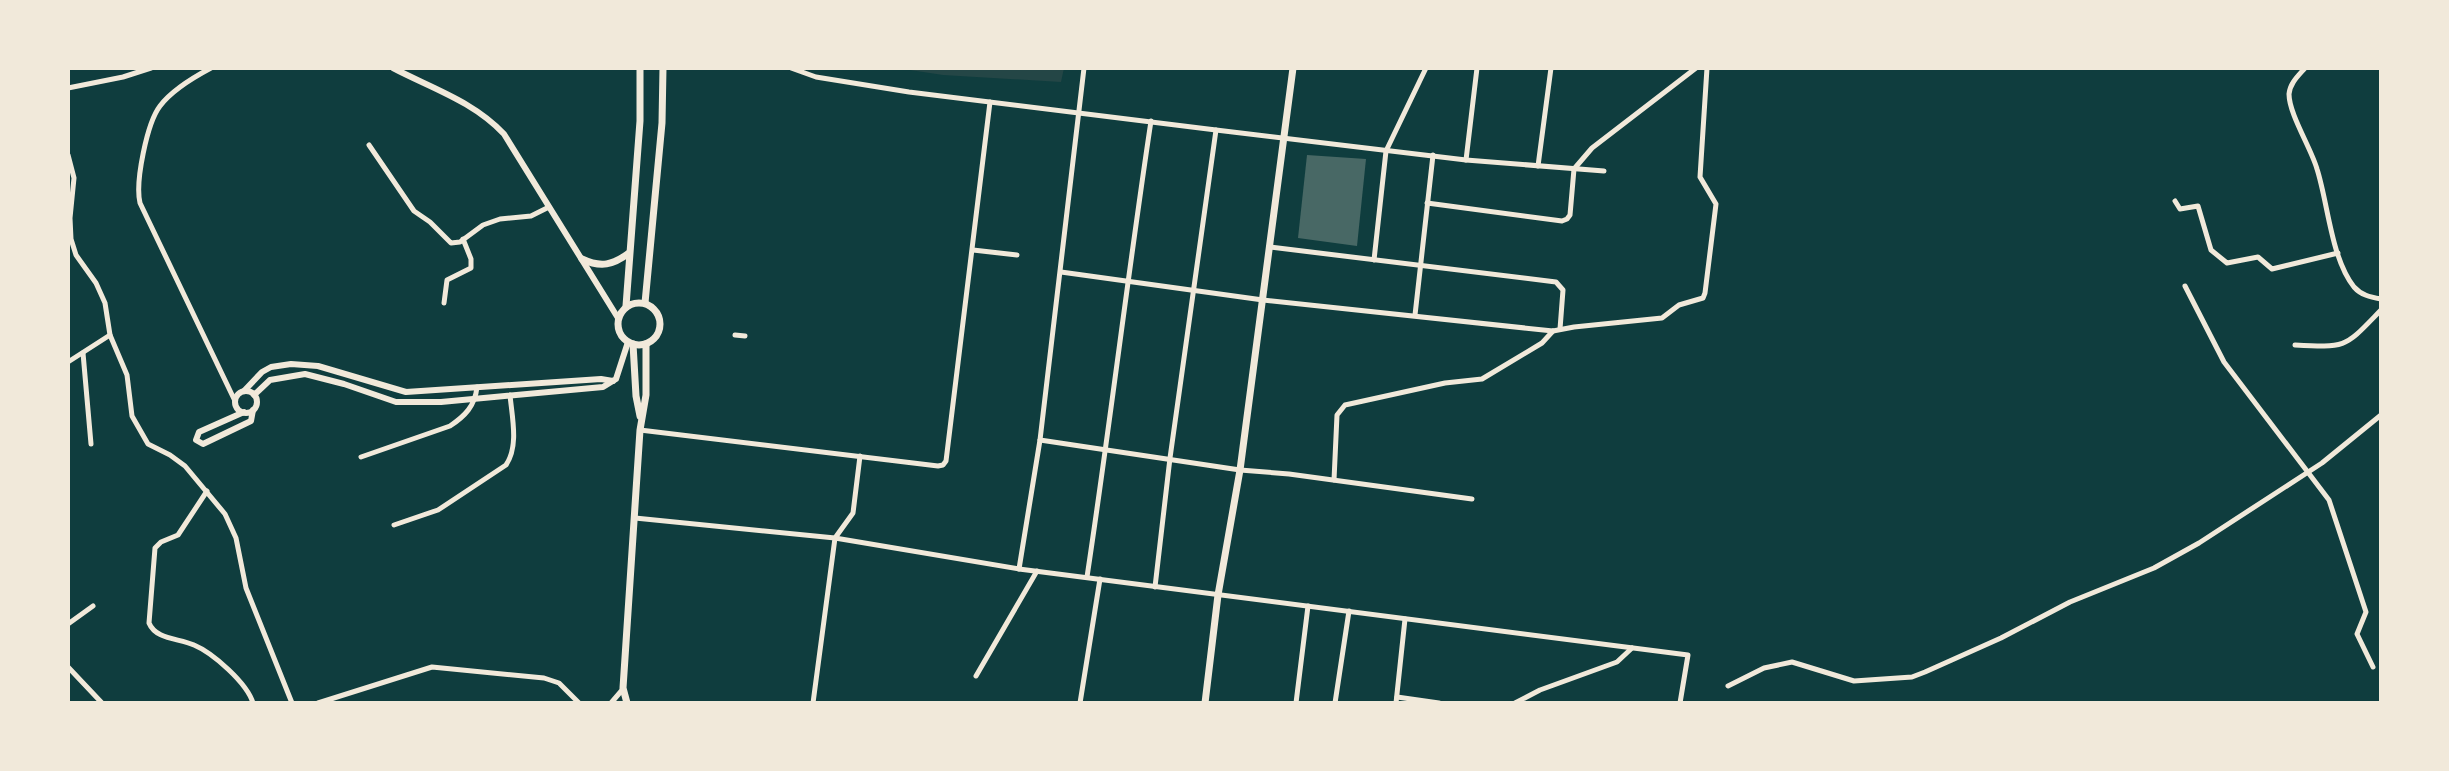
<svg xmlns="http://www.w3.org/2000/svg" width="2449" height="771" font-family="'Archivo Narrow',sans-serif">
  <style>
    .green { fill: #244646 }
    .building { fill: #486865 }
    .lines { fill: none; stroke-linecap: round; stroke-linejoin: round }
    .minor { stroke: #f1e9da; stroke-width: 5 }
    .tertiary { stroke: #f1e9da; stroke-width: 6 }
    .secondary { stroke: #f1e9da; stroke-width: 7 }
  </style>
  <rect width="100%" height="100%" fill="#0f3d3e"/>
  <path class="green" d="M897,68H1064L1061,82L943,75Z"/>
  <path class="building" d="M1307,155L1366,159L1357,246L1298,238Z"/>
  <g class="lines">
    <g class="minor">
      <path d="M211,68C194,77 172,90 160,106C147,123 135,182 140,203L235,401"/>
      <path d="M791,68L816,77L909,92L1216,130L1466,160L1604,171"/>
      <path d="M2305,68C2298,76 2290,83 2289,94C2289,114 2311,148 2317,169C2328,203 2331,258 2354,287C2361,295 2370,297 2381,299"/>
      <path d="M68,88L123,77L151,68"/>
      <path d="M369,145L414,211L430,222L451,243L460,242L483,225L500,219L531,216L549,207"/>
      <path d="M68,155L74,178L70,218L71,239L76,255L96,283L105,303L110,335L127,375L132,416L148,444L170,455L185,466L225,514L236,538L246,588L292,703"/>
      <path d="M1466,160L1477,68"/>
      <path d="M1538,166L1551,68"/>
      <path d="M2175,201L2180,209L2198,206L2211,250L2227,263L2258,257L2272,269L2338,253"/>
      <path d="M1427,203L1562,221L1567,219L1570,215L1574,169L1592,148L1696,68"/>
      <path d="M1270,247L1556,282L1563,290L1560,329"/>
      <path d="M973,250L1017,255"/>
      <path d="M1374,260L1386,151L1426,68"/>
      <path d="M1061,272L1263,300L1553,331L1574,327L1662,318L1679,305L1703,298L1705,293L1716,204L1700,177L1707,68"/>
      <path d="M2185,286L2224,362L2329,500L2366,612L2357,634L2373,667"/>
      <path d="M444,303L447,280L471,268V259L463,239"/>
      <path d="M1415,315L1433,155"/>
      <path d="M735,335L745,336"/>
      <path d="M2295,345C2348,348 2345,347 2381,310"/>
      <path d="M83,353L91,444"/>
      <path d="M68,362L110,335"/>
      <path d="M640,430L938,466L943,465L946,461L990,102"/>
      <path d="M1040,440L1240,470L1289,474L1472,499"/>
      <path d="M361,457L450,426C465,416 475,406 477,387"/>
      <path d="M1334,480L1337,415L1345,405L1445,383L1482,379L1542,343L1553,331"/>
      <path d="M207,491L178,535L161,542L155,548L149,623C156,640 179,638 194,645C213,653 247,683 253,703"/>
      <path d="M635,518L835,538L1019,569L1688,655L1680,703"/>
      <path d="M394,525L438,510L506,465C519,446 512,417 510,395"/>
      <path d="M1019,569L1040,440L1084,68"/>
      <path d="M1087,577C1110,425 1128,273 1151,121"/>
      <path d="M1155,587L1170,458L1216,130"/>
      <path d="M68,624L93,606"/>
      <path d="M68,667L102,703"/>
      <path d="M976,676L1037,571"/>
      <path d="M1728,686L1764,668L1792,662L1854,681L1912,677L1925,672L2001,638L2070,602L2154,568L2199,543L2322,463L2381,415"/>
      <path d="M1397,697L1439,703"/>
      <path d="M318,703L432,667L544,678L559,683L579,703"/>
      <path d="M611,703L623,689"/>
      <path d="M813,703L835,538L853,513L860,456"/>
      <path d="M1080,703L1100,579"/>
      <path d="M1296,703L1308,606"/>
      <path d="M1335,703L1349,611"/>
      <path d="M1396,703L1405,619"/>
      <path d="M1515,703L1540,690L1617,662L1632,648"/>
    </g>
    <g class="tertiary">
      <path d="M393,68C431,88 473,101 504,134L618,318"/>
      <path d="M244,391L262,372L271,367L291,364L318,366L406,392L601,379L613,381"/>
      <circle cx="246" cy="402" r="11"/>
      <path d="M254,395L270,380L305,374L344,384L396,402H441L603,387L616,379L628,342"/>
      <path d="M244,412L199,432L196,440L203,444L251,421L253,410"/>
    </g>
    <g class="secondary">
      <path d="M582,259C601,268 613,265 629,253"/>
      <circle cx="639" cy="324" r="21"/>
      <path d="M645,303L662,123L663,68"/>
      <path d="M626,306L640,121V68"/>
      <path d="M633,344L636,396L640,416"/>
      <path d="M627,703L623,688L640,430L646,395V344"/>
      <path d="M1205,703L1218,595L1240,470L1293,68"/>
    </g>
  </g>
  <rect width="2449" height="771" fill="none" stroke="#f1e9da" stroke-width="140"/>
</svg>
